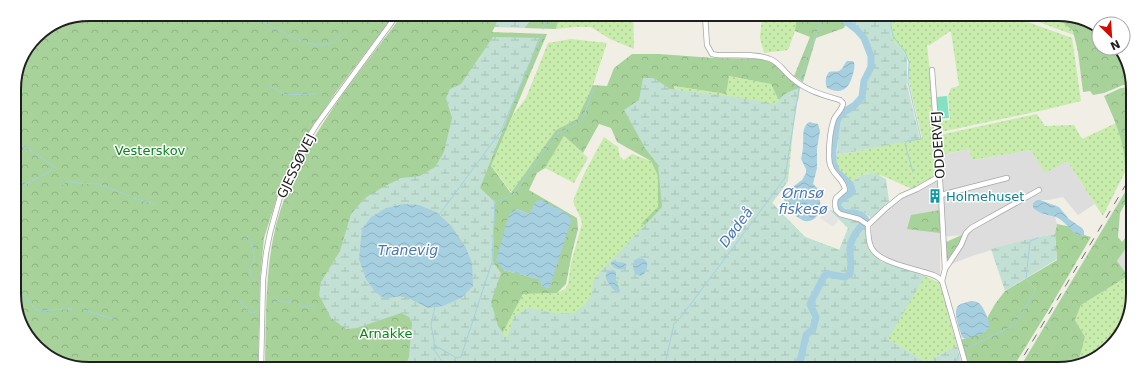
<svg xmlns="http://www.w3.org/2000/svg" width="1147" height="383" font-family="'DejaVu Sans',sans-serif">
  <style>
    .residential { fill: #dedddd }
    .grass { fill: url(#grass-dots) }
    .forest { fill: url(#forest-crowns); fill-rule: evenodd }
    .wetland { fill: url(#wetland-marsh); fill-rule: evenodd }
    .pitch { fill: #82e2c3 }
    .parking { fill: #e4e4e4 }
    .water { fill: url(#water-waves) }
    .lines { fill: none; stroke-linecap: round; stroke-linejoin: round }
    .stream { stroke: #a6cfe0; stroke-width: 1 }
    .river { stroke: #a6cfe0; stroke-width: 7 }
    .minor-casing { stroke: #a7a7a7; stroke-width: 6 }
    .minor { stroke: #fff; stroke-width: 4.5 }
    .rail { stroke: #6e6e6e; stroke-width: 1; stroke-dasharray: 8 8; stroke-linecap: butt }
    .labels { text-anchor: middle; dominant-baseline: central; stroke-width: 3; stroke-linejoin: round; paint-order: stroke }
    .street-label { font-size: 13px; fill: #202020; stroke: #fff }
    .park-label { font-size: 13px; fill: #08851a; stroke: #fff }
    .culture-label { font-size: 13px; fill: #0d838f; stroke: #fff; text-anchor: start }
    .water-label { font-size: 14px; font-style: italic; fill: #4877b4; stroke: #fff }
    .rim { fill: none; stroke: #202020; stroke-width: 2 }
  </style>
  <defs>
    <pattern id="grass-dots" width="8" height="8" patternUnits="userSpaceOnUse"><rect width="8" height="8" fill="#c7ecab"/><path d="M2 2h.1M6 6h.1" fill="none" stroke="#abca93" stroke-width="1.8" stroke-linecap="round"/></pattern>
    <pattern id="forest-crowns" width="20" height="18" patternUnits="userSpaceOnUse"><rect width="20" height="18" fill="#a7d29a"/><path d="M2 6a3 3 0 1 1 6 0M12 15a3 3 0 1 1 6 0" fill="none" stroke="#8fb484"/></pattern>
    <pattern id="wetland-marsh" width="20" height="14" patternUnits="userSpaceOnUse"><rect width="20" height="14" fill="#c3e0d4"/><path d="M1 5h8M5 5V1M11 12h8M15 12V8" fill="none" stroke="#a7c0b6"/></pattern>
    <pattern id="water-waves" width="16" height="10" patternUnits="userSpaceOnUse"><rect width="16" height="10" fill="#a6cfe0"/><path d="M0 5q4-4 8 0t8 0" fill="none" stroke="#8fb1c0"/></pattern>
  </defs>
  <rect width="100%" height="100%" fill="#f1eee6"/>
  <g class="residential">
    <path d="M969,149L972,160L1031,150L1067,161L1095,204L1078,215L1063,197L1049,200H1040L1033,208L1045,215L1055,217L1057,224L1055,234L1032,238L972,256L949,265L946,261L957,248L963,235L940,237V275L917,269L899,263L882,256L876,252L871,241L872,224L876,218L899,200L938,175L937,156Z"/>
    <path d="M1131,241V281L1117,261Z"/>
  </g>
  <g class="grass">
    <path d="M560,15H633L634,49L610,39L591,27H575L556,29Z"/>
    <path d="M762,16H797L795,31L788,50L764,53L760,38Z"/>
    <path d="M890,16H1011L1072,38L1081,101L1044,110L941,132L938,130L937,121L950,120L948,96L951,88L959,86L951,32H949L930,45H927L936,125L938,175L915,189C899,186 878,168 861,175C858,177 854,181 851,183L838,172L834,156L922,138L909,82V61L903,50L896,44L892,39Z"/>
    <path d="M1022,16L1056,17L1073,31L1074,35Z"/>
    <path d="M571,39L607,43L593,85L577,119L556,130L512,193L491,166L513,115L526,98L548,43Z"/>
    <path d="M728,76L771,84L778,99L796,101L788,181L772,203L805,237L840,250L493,351L523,294L557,293L565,289L568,284L571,263L582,224C581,215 575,209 573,201L584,174L604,137L618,147L620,157L624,160L632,154L651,161L658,176V207L663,228L679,122L674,86L726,94Z"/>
    <path d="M1037,114L1045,126L1074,125L1082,139L1116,123L1120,134L1126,161L1125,172L1103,216L1067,161L1045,173L1031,150L972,160L969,149L940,155V138L944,134Z"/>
    <path d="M564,136L588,158L574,183L545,168Z"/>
    <path d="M865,231L867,246L871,253L882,262L925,276L940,283L957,346L926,362L888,339L809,348Z"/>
    <path d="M1128,276L1131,281L1130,313L1104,353L1078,363L1085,337L1075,320L1081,305Z"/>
  </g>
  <g class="forest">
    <path d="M89,14L394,15L336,92L303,141L292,161L279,191L264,238L260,280L258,367L70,366L33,344L15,308L14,85L36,36L61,20Z"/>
    <path d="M402,15H501L492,32L547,34L491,166L511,193L556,130L577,119L593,85L607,86L614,68L632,54H659L714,58L762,59L773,63L800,87L798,101L778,99L771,84L729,76L726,94L674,86L679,122L663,228L641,224L658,207V176L651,161L617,142L611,128L599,124L583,153L564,136L545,168L537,173L529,190L577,218L578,229L572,253L566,284L557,293L523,294L493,351L527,368L265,367C266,325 265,281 273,239C290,153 351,84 402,15ZM517,209L529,214L543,287L539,279L503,270Z"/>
    <path d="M535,15H560L556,29L524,28Z"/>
    <path d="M797,16H849L844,28L816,38L803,82L794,76L810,37L795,31Z"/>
    <path d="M1056,17H1077L1099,30V48H1118L1132,75V84L1123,85L1104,93L1093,95L1090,91L1083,92L1078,52L1073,31Z"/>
    <path d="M1132,87L1131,167L1128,173L1125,172C1126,144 1115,121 1104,96L1121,88Z"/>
    <path d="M1131,182V193L1120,213L1118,237L1122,242L1131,231V241L1117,261L1128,276L1081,305L1075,320L1085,337L1078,363L1062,369H1019Z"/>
    <path d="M940,210V233L907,229L911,215Z"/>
    <path d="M1057,224C1060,225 1064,225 1067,226C1073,229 1076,237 1084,235L1091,237L1046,314L1012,369H970L961,340L989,328L986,320L995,304L1005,291L1057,260L1055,234Z"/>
    <path d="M964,234L957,248L946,261V242Z"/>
  </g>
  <g class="wetland">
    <path d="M501,15H535L524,28L494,27Z"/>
    <path d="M849,16H890L892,39L896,44L903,50L907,58V85L920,139L837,155L839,121L842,117L859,106L865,95L866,85L872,72L874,62L872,53L861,29L848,19Z"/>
    <path d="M493,37L539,38L480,188L495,202L493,262L501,273L491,302L498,326L507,338L514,316L529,308L558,314L574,313L585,305L592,294L593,280L662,207L658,165L645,148L624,110L639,100L643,78H654L670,89L727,96L776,104C783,94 787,92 799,88L789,154L788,181L772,203L805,237L839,250L848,228L829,210L862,212L869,217L865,231L867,246L871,253L882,262L925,276L888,339L926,362L957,346L963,369L405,367L409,357L412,323L409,317L401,313L357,328L346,329L331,318L319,295L321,282L340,251L351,214L365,198L383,187L401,178L420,176L435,167L444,152L452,118L446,98L450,89L461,84ZM436,212L451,226L466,248L429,308L411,299L400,296ZM613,270C616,276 619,284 620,291H614L606,279V273Z"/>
    <path d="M875,173L886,179L889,201L871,218C864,210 853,210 843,208L841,206L840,204C845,195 859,198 851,183L861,175Z"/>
    <path d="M1055,234L1057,259L1005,291L991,249L1032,238Z"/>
  </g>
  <path class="pitch" d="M947,96L949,118L938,119L936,97Z"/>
  <path class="parking" d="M826,209L839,219L833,227L820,218Z"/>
  <g class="water">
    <path d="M847,61H852L854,62C855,66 854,70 853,74C849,89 842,95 827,88C825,81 825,78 829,72C832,71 836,72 839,71C843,69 844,64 847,61Z"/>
    <path d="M809,122L818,124L820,131L817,148V168L813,184C814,185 816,186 817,188C818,189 819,192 819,194C822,206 820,223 804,221C795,216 786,210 784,199L790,189L802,180L806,173V169L801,159C802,155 803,150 803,146C804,137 801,128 809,122Z"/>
    <path d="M541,200L561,210L572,218L549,289L543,287L538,279L503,270L496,260L509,214L517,209L529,214L536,201Z"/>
    <path d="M1037,200H1040L1059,207L1069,219L1082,228L1084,231V235C1075,238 1068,225 1061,220C1057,216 1049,216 1044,214C1040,213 1036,210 1033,208V203Z"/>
    <path d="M404,204L419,205L436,212L451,226L466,248L472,263L473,286L461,298L443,306L428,308L411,299L400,296L385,299L375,292L366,279L359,259L362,229L371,217L386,208Z"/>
    <path d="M639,258L644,259L647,262C648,268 646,273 641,276L635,274C633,269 632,265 635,260Z"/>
    <path d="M613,261L625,263L627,265L625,269C619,270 613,269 611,263Z"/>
    <path d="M613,270L616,272V279L620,291L618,293C613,291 602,277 607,272C608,271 612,270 613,270Z"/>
    <path d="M971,301C975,301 978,302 980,304C984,308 991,324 989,328C985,335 972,337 965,339L962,337L961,334C959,327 952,310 959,305C962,303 968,302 971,301Z"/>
  </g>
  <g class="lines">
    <g class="stream">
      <path d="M891,16V26L893,36L905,52L909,62L908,82L921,139L907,141L905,144L913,172"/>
      <path d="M263,22C279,30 314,52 332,43C335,41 339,37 341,34"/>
      <path d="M543,29L547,15"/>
      <path d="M800,79L806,58L824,16"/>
      <path d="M268,85L286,95L310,94"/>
      <path d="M311,94H315"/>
      <path d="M14,120L18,115"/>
      <path d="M14,144L27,148L56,168"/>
      <path d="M60,186L67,181L77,183L98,184L129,196"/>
      <path d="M15,189L51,171"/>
      <path d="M133,198L155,204"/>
      <path d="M439,215L501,131L542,34"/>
      <path d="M247,235C251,241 254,252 254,259C254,263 253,262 251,265C248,272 251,277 255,282"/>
      <path d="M15,290L25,296L36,310L40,311L64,309H73"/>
      <path d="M275,298L279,301"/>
      <path d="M239,300L249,312L253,313L257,311"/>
      <path d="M274,303L279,301L291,303"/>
      <path d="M299,305L304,307L315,305"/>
      <path d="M435,307L431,325L434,340V350L442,361L449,367"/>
      <path d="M84,310L113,319"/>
      <path d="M434,345L457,358L461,357L492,262L495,202L513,195L557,134L582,121L594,88"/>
      <path d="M965,349L1015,325L1036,289L1026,279L1030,241L1038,238"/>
      <path d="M664,368L674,324L681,317L785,178L799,88"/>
      <path d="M953,369L959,354"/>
    </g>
    <path class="river" d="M795,368L801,358L806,335L813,329L816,317L810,304L824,276L828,274L845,277L850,274C852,264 850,260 850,251C849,240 859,228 866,220C864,218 863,216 861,215C852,210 841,217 837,204L841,199L851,193L852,190L850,184L837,172L833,162V150L837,121L841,114L855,105L862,97L864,81L871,67V56L864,38L857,30L840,17V16"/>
    <defs>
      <g id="minor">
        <path d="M705,16L707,45L712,54L717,55C733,56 755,53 770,59C779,62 785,73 793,79C807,91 823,95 840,100L843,103C843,109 837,113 834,119C830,130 829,145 829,157C829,175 844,177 845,190L836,198L835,202V205L836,210L840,214L859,219L868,225C868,232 868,240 871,247C878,262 908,267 923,272C930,274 937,275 942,281L967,369"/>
        <path d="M932,70L941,195L945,269"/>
        <path d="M941,195L1007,178"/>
        <path d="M868,225L886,208L901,196L917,189L940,176"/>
        <path d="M942,281L945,269L961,245L966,233L971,228L1039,190"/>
        <path d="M261,367L263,280L266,253L270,233L281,193L289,174L302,148L317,124L397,15"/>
      </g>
    </defs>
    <use href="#minor" class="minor-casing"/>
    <use href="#minor" class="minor"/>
    <path class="rail" d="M1016,369L1131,176"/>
  </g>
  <defs>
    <symbol id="building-bare" viewBox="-9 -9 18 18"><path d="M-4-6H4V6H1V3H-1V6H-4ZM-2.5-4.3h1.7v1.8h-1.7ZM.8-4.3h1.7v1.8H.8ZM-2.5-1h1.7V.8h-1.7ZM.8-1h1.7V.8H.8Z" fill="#0f9aa8" stroke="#fff" stroke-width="2.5" paint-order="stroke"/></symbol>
  </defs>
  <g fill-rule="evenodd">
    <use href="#building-bare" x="925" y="186" width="20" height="20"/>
  </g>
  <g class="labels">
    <g class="street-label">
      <text transform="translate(938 145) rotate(-94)">ODDERVEJ</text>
      <text transform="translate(296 166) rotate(-64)">GJESSØVEJ</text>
    </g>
    <g class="park-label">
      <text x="150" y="150">Vesterskov</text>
      <text x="386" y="333">Arnakke</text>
    </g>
    <g class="culture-label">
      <text x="946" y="196">Holmehuset</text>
    </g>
    <g class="water-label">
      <text x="803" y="193">Ørnsø<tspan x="803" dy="16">fiskesø</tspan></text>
      <text transform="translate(736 227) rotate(-53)">Dødeå</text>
      <text x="408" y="250">Tranevig</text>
    </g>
  </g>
  <path d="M0 0H1147V383H0ZM89 21H1058A68 68 0 0 1 1126 89V294A68 68 0 0 1 1058 362H89A68 68 0 0 1 21 294V89A68 68 0 0 1 89 21Z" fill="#fff" fill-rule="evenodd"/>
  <path class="rim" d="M89 21H1058A68 68 0 0 1 1126 89V294A68 68 0 0 1 1058 362H89A68 68 0 0 1 21 294V89A68 68 0 0 1 89 21Z"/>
  <g transform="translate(1111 36) rotate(155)"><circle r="19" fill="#ffffff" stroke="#a6a6a6"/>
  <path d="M0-3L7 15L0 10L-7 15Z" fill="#d00d00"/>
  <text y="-6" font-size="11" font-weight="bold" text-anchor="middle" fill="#202020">N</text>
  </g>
</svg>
